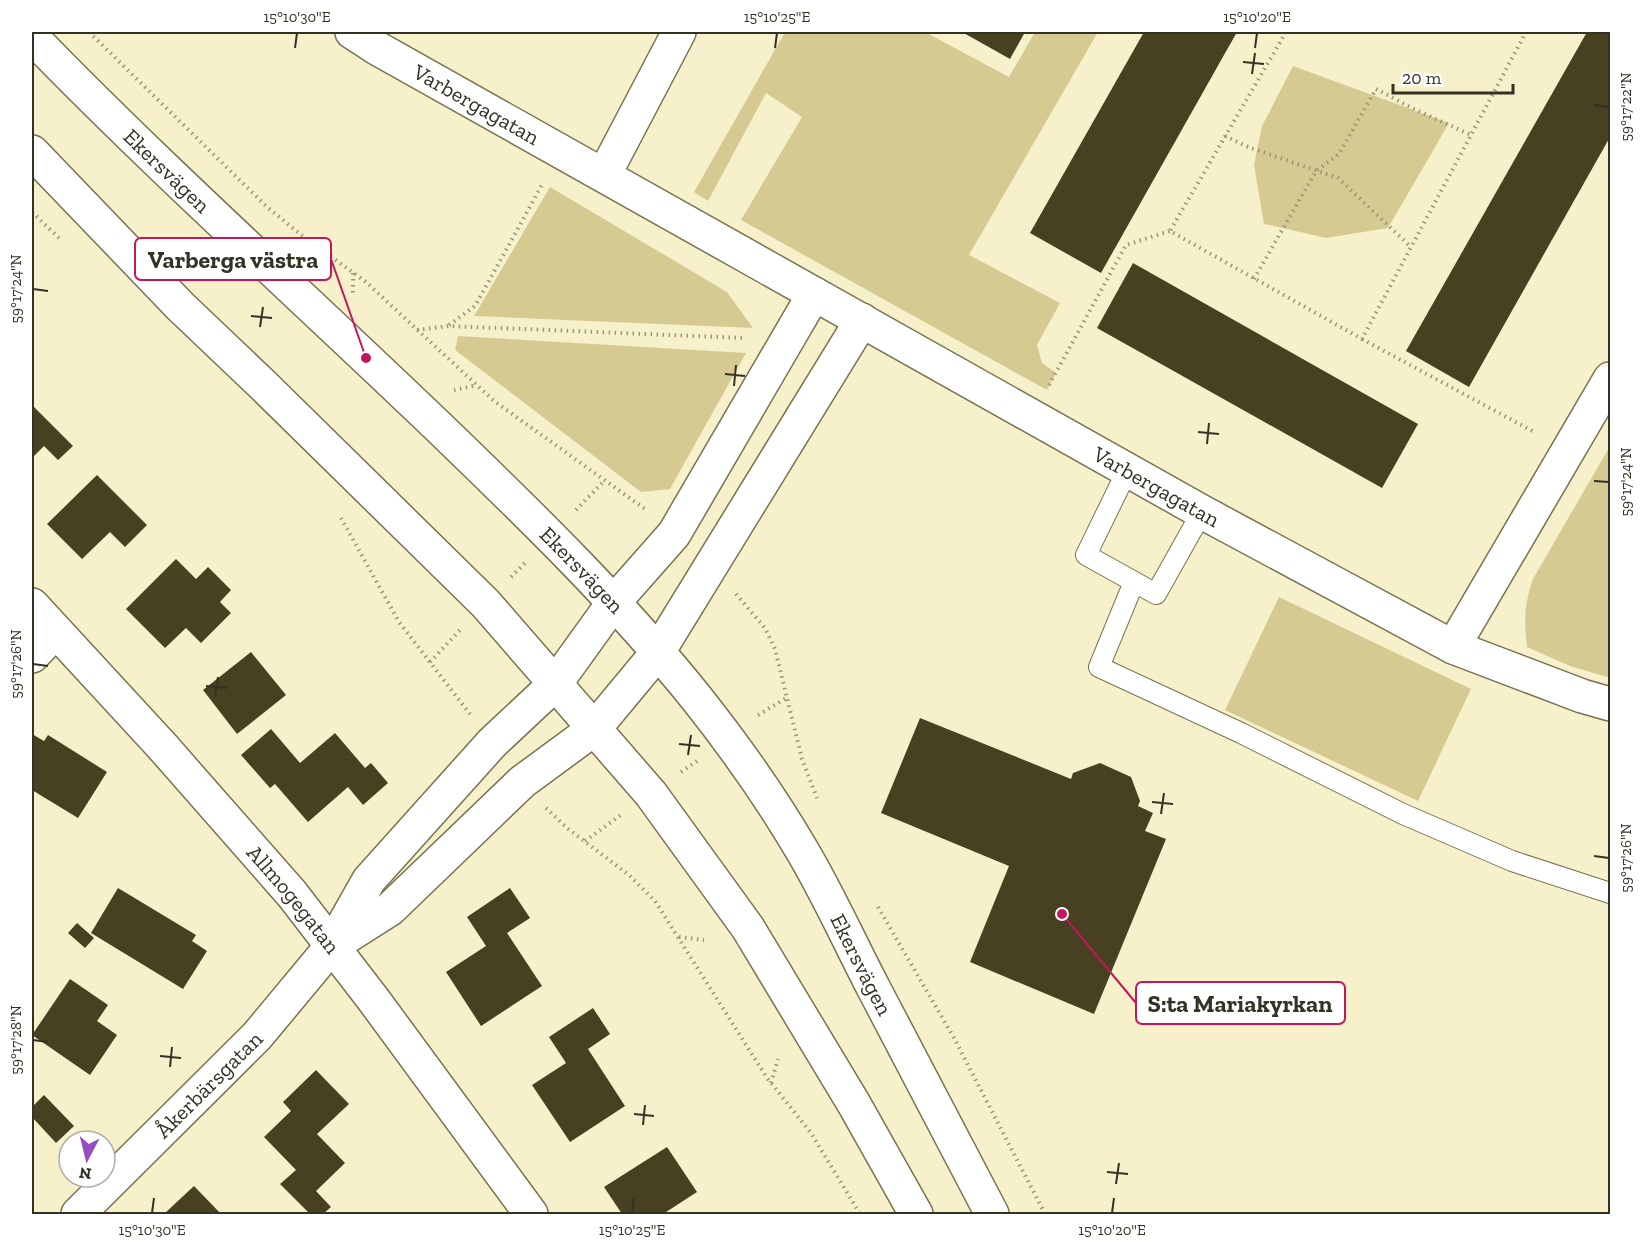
<svg xmlns="http://www.w3.org/2000/svg" width="1642" height="1246" font-family="'Zilla Slab',serif">
  <style>
    .green { fill: #d5cb92 }
    .building { fill: #474121 }
    .lines { fill: none; stroke-linecap: round; stroke-linejoin: round }
    .lane-casing { stroke: #777250; stroke-width: 22 }
    .street-casing { stroke: #777250; stroke-width: 36 }
    .secondary-casing { stroke: #777250; stroke-width: 36 }
    .path { stroke: #99957a; stroke-width: 4; stroke-dasharray: 1.5 4.5; stroke-linecap: butt }
    .lane { stroke: #fff; stroke-width: 20 }
    .street { stroke: #fff; stroke-width: 33 }
    .secondary { stroke: #fff; stroke-width: 33 }
    .ticks { fill: none; stroke: #343223; stroke-width: 2 }
    .labels { text-anchor: middle; dominant-baseline: central; stroke-width: 6; stroke-linejoin: round; paint-order: stroke }
    .street-label { font-size: 22px; fill: #343223; stroke: #fff }
    .leader { fill: none; stroke: #c2185b; stroke-width: 2 }
    .callout-dot { fill: #c2185b; stroke: #fff; stroke-width: 2 }
    .callout { fill: #fff; stroke: #c2185b; stroke-width: 2 }
    .callout-label { font-size: 24px; text-anchor: middle; font-weight: bold; fill: #343223 }
    .neatline { fill: none; stroke: #343223; stroke-width: 2 }
    .ticks-label { font-size: 15px; text-anchor: middle; fill: #343223 }
  </style>
  <rect width="100%" height="100%" fill="#f7f1cb"/>
  <g class="green">
    <path d="M785,32H925L1009,77L1035,32H1098L969,255L1060,303L1037,345L1042,363L1056,373L1047,390L741,220L802,117L766,93L708,201L694,192Z"/>
    <path d="M1293,66L1449,123L1388,228L1326,238L1264,224L1254,165L1262,126Z"/>
    <path d="M550,187L727,292L753,328L474,316Z"/>
    <path d="M458,336L746,353L670,489L641,492L455,350Z"/>
    <path d="M1610,446V678L1570,666L1527,647C1524,620 1524,605 1533,579Z"/>
    <path d="M1279,597L1471,689L1418,801L1225,710Z"/>
  </g>
  <g class="building">
    <path d="M962,32H1025L1010,59Z"/>
    <path d="M1144,32H1237L1101,273L1030,233Z"/>
    <path d="M1587,32H1610V137L1469,387L1406,351Z"/>
    <path d="M1133,263L1418,424L1382,488L1097,328Z"/>
    <path d="M32,405L73,446L58,460L44,446L32,458Z"/>
    <path d="M97,475L147,525L125,547L110,532L82,559L47,524Z"/>
    <path d="M176,559L196,579L208,567L231,590L220,602L231,613L201,643L186,628L165,648L126,609Z"/>
    <path d="M251,652L286,695L237,734L203,690Z"/>
    <path d="M920,718L1071,779L1073,773L1100,763L1131,777L1140,801L1138,806L1153,813L1145,831L1166,839L1094,1014L970,962L1009,866L881,813Z"/>
    <path d="M271,729L300,763L335,733L365,768L371,763L388,783L363,805L348,787L308,822L275,784L270,788L241,755Z"/>
    <path d="M32,734L44,741L48,735L107,772L78,818L32,790Z"/>
    <path d="M118,888L196,935L192,941L207,951L183,989L91,933Z"/>
    <path d="M510,888L530,918L507,933L542,986L481,1026L446,972L486,946L467,917Z"/>
    <path d="M77,923L94,938L85,948L68,933Z"/>
    <path d="M70,979L108,1005L97,1021L117,1035L90,1075L32,1035Z"/>
    <path d="M593,1008L610,1034L588,1049L625,1106L570,1142L532,1085L566,1063L549,1037Z"/>
    <path d="M316,1070L349,1104L317,1134L345,1163L316,1191L331,1207L323,1214H310L280,1184L296,1170L264,1137L291,1111L283,1102Z"/>
    <path d="M44,1095L74,1126L56,1143L32,1117V1107Z"/>
    <path d="M667,1147L697,1192L663,1214H622L604,1187Z"/>
    <path d="M194,1186L221,1214H164Z"/>
  </g>
  <g class="lines">
    <defs>
      <g id="lane">
        <path d="M1128,469L1086,555L1156,594L1202,512"/>
        <path d="M1134,582L1099,667L1241,733L1403,814L1512,861L1610,893"/>
      </g>
      <g id="street">
        <path id="s1" d="M352,32L375,47L1202,512L1453,647L1582,696L1610,704"/>
        <path d="M604,175L679,32"/>
        <path d="M614,602L674,534L814,294"/>
        <path id="s2" d="M32,605L162,746L292,894L373,999L531,1214"/>
        <path d="M1453,647L1610,379"/>
        <path d="M658,652L862,320"/>
        <path d="M32,656L55,632"/>
        <path d="M335,944L390,909L522,782L594,729"/>
        <path id="s3" d="M78,1214L257,1036L331,947L369,880L492,743L555,684"/>
      </g>
      <g id="secondary">
        <path id="s4" d="M32,37C166,175 310,303 449,437C536,521 622,605 698,700C736,748 772,799 803,852C829,896 850,943 874,989C914,1064 953,1139 992,1214"/>
        <path d="M32,152L180,306L263,385L486,604L651,794L748,928L854,1104L916,1214"/>
        <path d="M555,684L614,602"/>
        <path d="M594,729L658,652"/>
      </g>
    </defs>
    <use href="#lane" class="lane-casing"/>
    <use href="#street" class="street-casing"/>
    <use href="#secondary" class="secondary-casing"/>
    <g class="path">
      <path d="M89,32L266,206L300,234L366,282L494,401L645,509"/>
      <path d="M1286,32L1170,231L1362,339L1526,32"/>
      <path d="M1225,136L1248,147L1338,178L1411,247"/>
      <path d="M32,212L59,238"/>
      <path d="M353,273V295"/>
      <path d="M1254,279L1316,171L1339,154L1376,89L1414,109L1471,135"/>
      <path d="M449,325L475,306L543,183"/>
      <path d="M417,330L449,326L745,338"/>
      <path d="M1362,339L1536,433"/>
      <path d="M1049,385L1126,245L1170,231"/>
      <path d="M454,390L477,385"/>
      <path d="M576,510L605,480"/>
      <path d="M341,518L399,622L470,714"/>
      <path d="M511,577L525,563"/>
      <path d="M736,594L765,628L775,649L802,759L817,798"/>
      <path d="M430,662L460,630"/>
      <path d="M758,715L788,697"/>
      <path d="M681,772L697,761"/>
      <path d="M546,808L567,828L629,875L655,901L767,1078L811,1133L860,1214"/>
      <path d="M585,841L621,815"/>
      <path d="M878,907L954,1038L1045,1214"/>
      <path d="M679,937L704,940"/>
      <path d="M771,1083L778,1059"/>
    </g>
    <use href="#lane" class="lane"/>
    <use href="#street" class="street"/>
    <use href="#secondary" class="secondary"/>
  </g>
  <path class="ticks" d="M295,48L297,33M775,48L777,33M1255,48L1257,33M1243,62L1264,64M1252,74L1255,53M1594,105L1609,107M33,289L48,291M251,316L272,318M260,327L263,307M725,374L745,376M734,386L736,365M1198,432L1219,434M1207,444L1209,423M1594,481L1609,482M33,664L48,666M206,686L227,688M215,697L218,677M679,744L700,746M688,755L691,735M1152,802L1173,804M1161,814L1164,793M1594,856L1609,858M33,1040L48,1042M160,1056L181,1058M170,1067L172,1047M634,1114L654,1116M643,1125L645,1105M1107,1172L1128,1174M1116,1184L1119,1163M152,1213L154,1198M632,1213L634,1198M1112,1213L1114,1198"/>
  <g class="labels">
    <g class="street-label">
      <text stroke="none"><textPath href="#s1" startOffset="144">Varbergagatan</textPath></text>
      <text stroke="none"><textPath href="#s4" startOffset="190">Ekersvägen</textPath></text>
      <text stroke="none"><textPath href="#s1" startOffset="924">Varbergagatan</textPath></text>
      <text stroke="none"><textPath href="#s4" startOffset="766">Ekersvägen</textPath></text>
      <text stroke="none"><textPath href="#s2" startOffset="394">Allmogegatan</textPath></text>
      <text stroke="none"><textPath href="#s4" startOffset="1252">Ekersvägen</textPath></text>
      <text stroke="none"><textPath href="#s3" startOffset="184">Åkerbärsgatan</textPath></text>
    </g>
  </g>
  <path class="leader" d="M366 358L331 259M1062 914L1136 1003"/>
  <g class="callout-dot">
    <circle cx="366" cy="358" r="6"/>
    <circle cx="1062" cy="914" r="6"/>
  </g>
  <g class="callout">
    <rect x="135" y="238" width="196" height="42" rx="6"/>
    <rect x="1136" y="982" width="209" height="42" rx="6"/>
  </g>
  <g class="callout-label">
    <text x="233" y="268">Varberga västra</text>
    <text x="1240" y="1012">S:ta Mariakyrkan</text>
  </g>
  <rect width="1642" height="1246" fill="none" stroke="#ffffff" stroke-width="66"/>
  <g transform="translate(87 1159) rotate(187)"><circle r="28" fill="#ffffff" stroke="#aeada7" stroke-width="1.5"/>
  <path d="M0-4.5L10 22L0 15L-10 22Z" fill="#944ec2"/>
  <text y="-9" font-size="16" font-weight="bold" text-anchor="middle" fill="#343223">N</text>
  </g>
  <path d="M1393 84v9h120v-9" fill="none" stroke="#343223" stroke-width="3"/>
  <text x="1402" y="84" font-size="18" fill="#343223" stroke="#ffffff" stroke-width="4.5" paint-order="stroke">20 m</text>
  <rect x="33" y="33" width="1576" height="1180" class="neatline"/>
  <g class="ticks-label">
    <text x="297" y="22">15°10'30"E</text>
    <text x="777" y="22">15°10'25"E</text>
    <text x="1257" y="22">15°10'20"E</text>
    <text transform="translate(1626 107) rotate(-90)" y="5">59°17'22"N</text>
    <text transform="translate(16 289) rotate(-90)" y="5">59°17'24"N</text>
    <text transform="translate(1626 482) rotate(-90)" y="5">59°17'24"N</text>
    <text transform="translate(16 664) rotate(-90)" y="5">59°17'26"N</text>
    <text transform="translate(1626 858) rotate(-90)" y="5">59°17'26"N</text>
    <text transform="translate(16 1040) rotate(-90)" y="5">59°17'28"N</text>
    <text x="152" y="1235">15°10'30"E</text>
    <text x="632" y="1235">15°10'25"E</text>
    <text x="1112" y="1235">15°10'20"E</text>
  </g>
</svg>
